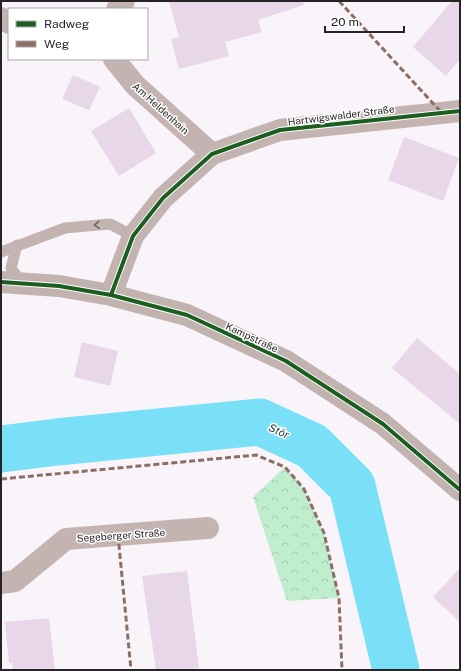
<svg xmlns="http://www.w3.org/2000/svg" width="461" height="671" font-family="'Public Sans',sans-serif">
  <style>
    .forest { fill: url(#forest-crowns) }
    .lines { fill: none; stroke-linecap: round; stroke-linejoin: round }
    .river { stroke: #7ae0f7; stroke-width: 47 }
    .building { fill: #e7d7e8 }
    .lane { stroke: #c3b4b2; stroke-width: 11 }
    .street { stroke: #c3b4b2; stroke-width: 22 }
    .secondary { stroke: #c2b3b1; stroke-width: 22 }
    .quiet { stroke: #8d6e63; stroke-width: 3; stroke-dasharray: 6 3; stroke-linecap: butt }
    .cycleway-casing { stroke: #fff; stroke-width: 6 }
    .cycleway { stroke: #1b5e20; stroke-width: 4 }
    .oneway { stroke: #6d6566 }
    .labels { text-anchor: middle; dominant-baseline: central; stroke-width: 3; stroke-linejoin: round; paint-order: stroke }
    .street-label { font-size: 10px; fill: #272427; stroke: #fff }
    .water-label { font-size: 11px; font-style: italic; fill: #1b3339; stroke: #fff }
  </style>
  <defs>
    <pattern id="forest-crowns" width="20" height="18" patternUnits="userSpaceOnUse"><rect width="20" height="18" fill="#c0edce"/><path d="M2 6a3 3 0 1 1 6 0M12 15a3 3 0 1 1 6 0" fill="none" stroke="#a5cbb1"/></pattern>
  </defs>
  <rect width="100%" height="100%" fill="#f9f4f9"/>
  <path class="forest" d="M285,467L304,489L324,533L339,598L287,601L253,497Z"/>
  <g class="lines">
    <path class="river" d="M1,449L57,442L260,422L312,446L352,486L396,670"/>
  </g>
  <g class="building">
    <path d="M169,1H303L304,5L258,20L262,32L225,42L229,56L179,69L171,39L179,37Z"/>
    <path d="M452,1H460V59L446,76L413,47Z"/>
    <path d="M73,75L100,87L89,110L62,99Z"/>
    <path d="M129,108L156,153L119,176L91,131Z"/>
    <path d="M404,137L459,158L443,201L388,180Z"/>
    <path d="M417,338L460,374V424L392,368Z"/>
    <path d="M82,342L118,351L110,386L74,377Z"/>
    <path d="M460,568V622L433,597Z"/>
    <path d="M187,571L199,668L184,670H156L142,576Z"/>
    <path d="M49,618L55,670H13L12,663H9L5,622Z"/>
  </g>
  <g class="lines">
    <g class="lane">
      <path d="M17,245L11,268L23,284"/>
      <path d="M1,252L65,228L110,224L133,236"/>
    </g>
    <g class="street">
      <path d="M117,9L124,1"/>
      <path d="M1,18L9,23"/>
      <path d="M114,59L135,85L212,154"/>
      <path d="M111,295L133,236L163,198L212,154L280,130L460,111"/>
      <path d="M1,583L15,581L66,539L208,528"/>
    </g>
    <path class="secondary" d="M1,282L59,286L111,295L187,315L286,361L383,424L460,490"/>
    <g class="quiet">
      <path d="M339,1L441,112"/>
      <path d="M1,479L256,455L285,467L304,489L324,533L339,598L342,670"/>
      <path d="M118,535L131,670"/>
    </g>
    <defs>
      <g id="cycleway">
        <path d="M1,282L59,286L111,295L187,315L286,361L383,424L460,490"/>
        <path d="M111,295L133,236L163,198L212,154L280,130L460,111"/>
      </g>
    </defs>
    <use href="#cycleway" class="cycleway-casing"/>
    <use href="#cycleway" class="cycleway"/>
  </g>
  <defs><path id="oneway-chevron" d="M-2-3.5L2.5 0L-2 3.5" fill="none" stroke-width="1.6" stroke-linecap="round" stroke-linejoin="round"/></defs>
  <use class="oneway" href="#oneway-chevron" transform="translate(97 225) rotate(176)"/>
  <g class="labels">
    <g class="street-label">
      <text transform="translate(161 108) rotate(42)">Am Heldenhain</text>
      <text transform="translate(341 115) rotate(-7)">Hartwigswalder Straße</text>
      <text transform="translate(252 337) rotate(25)">Kampstraße</text>
      <text transform="translate(121 535) rotate(-4)">Segeberger Straße</text>
    </g>
    <g class="water-label">
      <text transform="translate(279 431) rotate(24)">Stör</text>
    </g>
  </g>
  <rect width="461" height="671" fill="none" stroke="#272427" stroke-width="4"/>
  <rect x="8" y="8" width="140" height="52" fill="#ffffff" stroke="#a9a7a9"/>
  <rect x="16" y="21" width="20" height="6" fill="#1b5e20" stroke="#a9a7a9"/>
  <text x="44" y="28" font-size="12" fill="#272427">Radweg</text>
  <rect x="16" y="41" width="20" height="6" fill="#8d6e63" stroke="#a9a7a9"/>
  <text x="44" y="48" font-size="12" fill="#272427">Weg</text>
  <path d="M325 26v6h79v-6" fill="none" stroke="#272427" stroke-width="2"/>
  <text x="331" y="26" font-size="12" fill="#272427" stroke="#ffffff" stroke-width="3" paint-order="stroke">20 m</text>
</svg>
